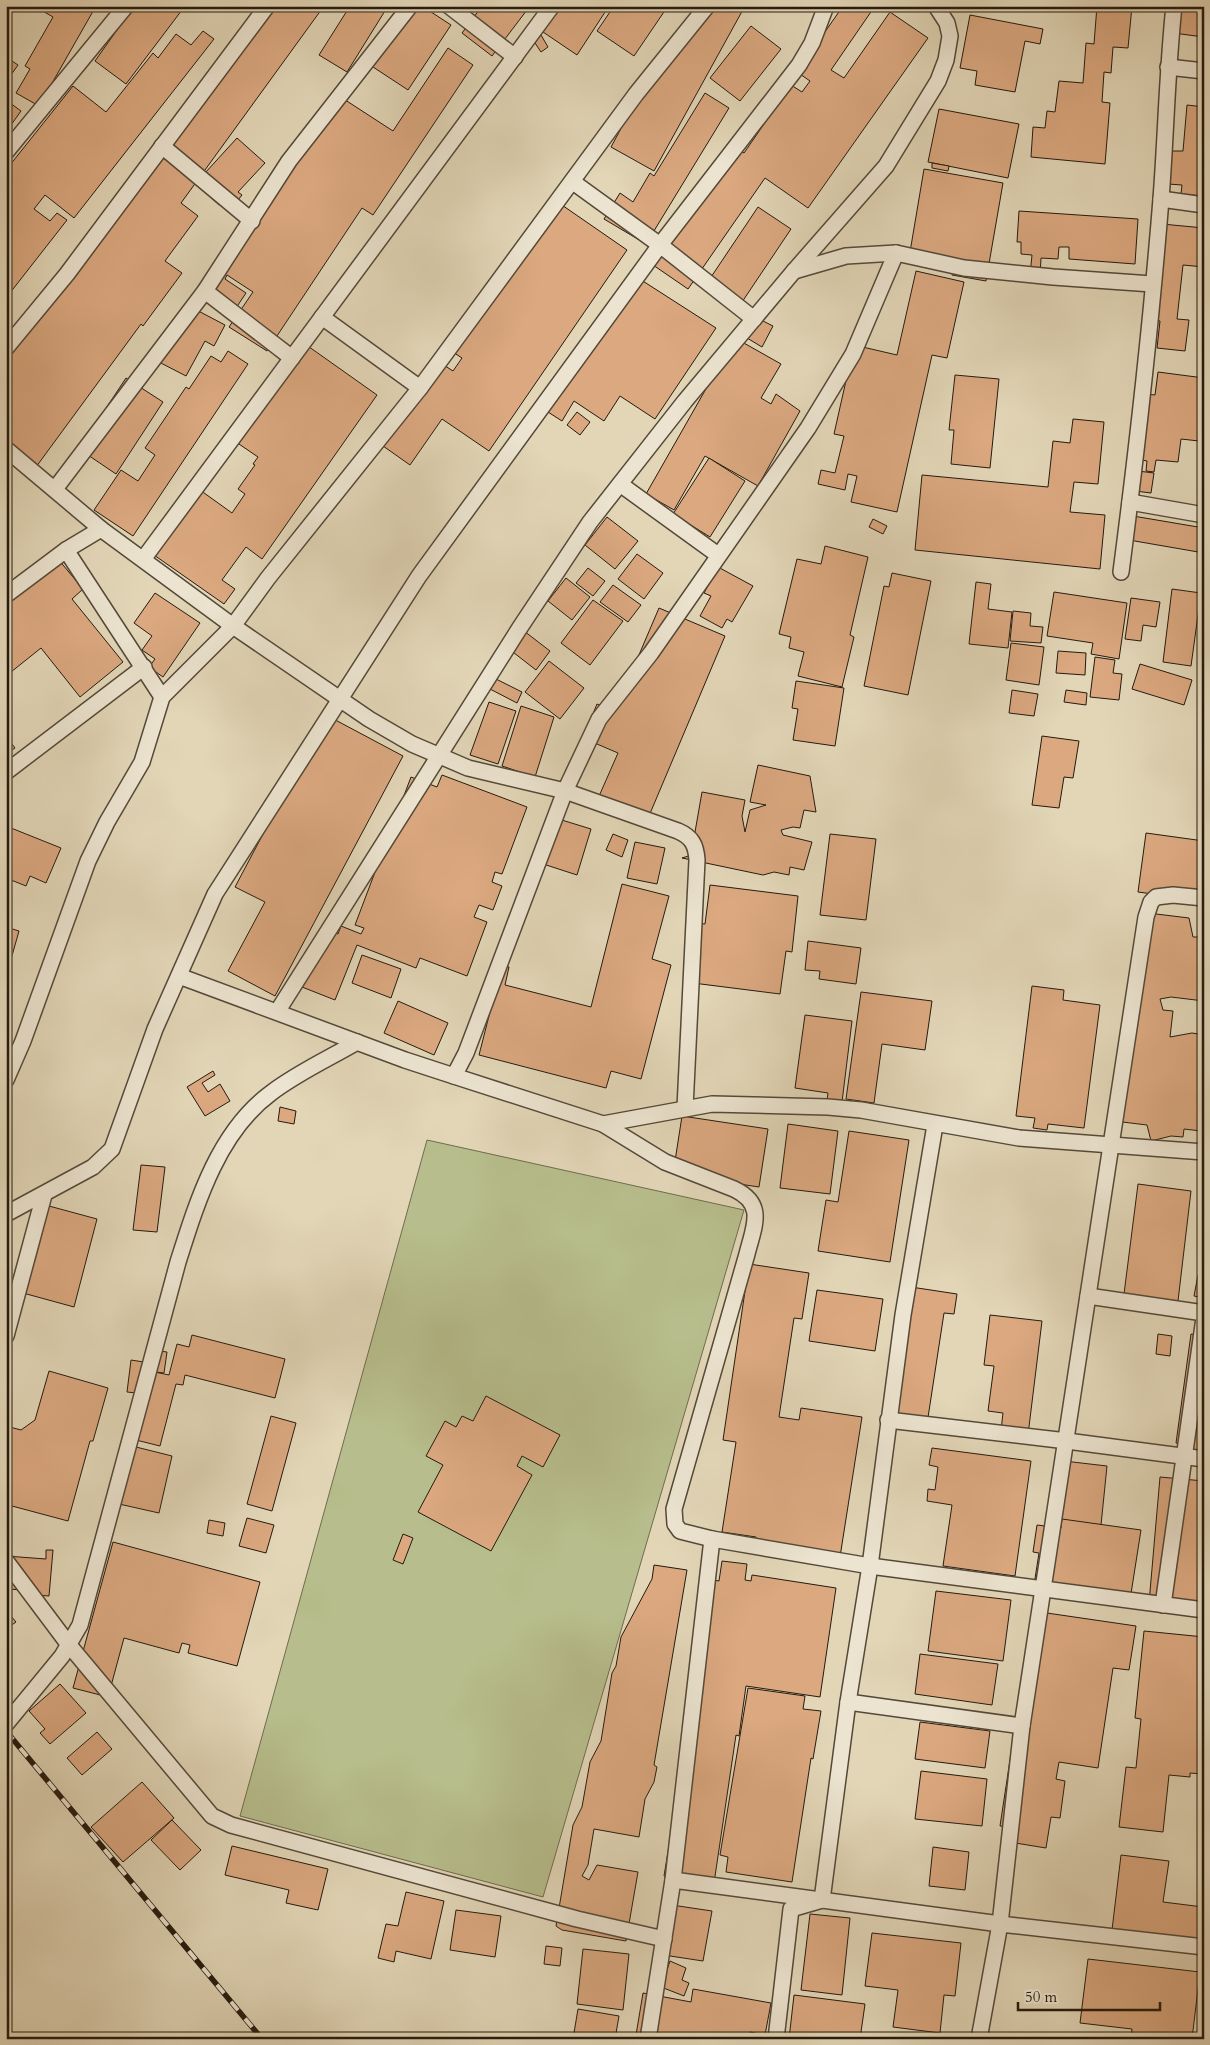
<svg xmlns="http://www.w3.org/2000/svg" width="1210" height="2045" font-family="Cardo,serif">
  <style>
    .green { fill: #b7bd8c; stroke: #6e6c4e }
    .building { fill: #dba880; stroke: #241a0f }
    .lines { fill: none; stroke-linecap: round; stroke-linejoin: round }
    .minor-casing { stroke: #544939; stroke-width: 18 }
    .minor { stroke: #ece4d0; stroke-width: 15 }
    .rail-casing { stroke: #241a0f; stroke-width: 5.5 }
    .rail { stroke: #ece4d0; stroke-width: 4; stroke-dasharray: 11; stroke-linecap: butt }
  </style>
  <rect width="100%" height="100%" fill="#e2d6b7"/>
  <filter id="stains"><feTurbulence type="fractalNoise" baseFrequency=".004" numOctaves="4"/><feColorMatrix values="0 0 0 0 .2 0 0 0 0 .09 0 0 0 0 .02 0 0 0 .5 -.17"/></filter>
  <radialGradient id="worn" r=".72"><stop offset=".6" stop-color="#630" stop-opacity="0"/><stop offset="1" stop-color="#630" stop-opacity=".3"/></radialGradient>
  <path class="green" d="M427,1140L744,1210L543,1897L240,1816Z"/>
  <g class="building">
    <path d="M34,6H96L39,106L16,93L30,69L25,66L53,17Z"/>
    <path d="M134,6H185L126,84L95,61Z"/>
    <path d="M272,6H324L181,203L198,216L165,261L182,273L143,326L141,324L36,467L6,445V425L12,417L6,412V356L150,159Z"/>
    <path d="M350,6H388L347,72L319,55Z"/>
    <path d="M410,6H422L451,25L408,90L370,65Z"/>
    <path d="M482,6H530L492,56L462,33Z"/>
    <path d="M560,6H609L577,55L543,32Z"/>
    <path d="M614,6H668L634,56L597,31Z"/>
    <path d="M697,6H745L654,171L611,147L651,73L676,44Z"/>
    <path d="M843,6H875L831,70L844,78L890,12L928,38L808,208L765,178L688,289L653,265L735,147L744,153L791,85L802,92L810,81L797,72Z"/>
    <path d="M1097,6H1132L1128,48L1113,47L1111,73L1104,72L1102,102L1110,103L1105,164L1031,157L1033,127L1045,128L1047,111L1055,112L1059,81L1083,83L1086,43L1094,44Z"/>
    <path d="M1176,6L1204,7V37L1173,33Z"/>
    <path d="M970,15L1043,29L1040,44L1025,41L1015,92L975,85L977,71L960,68Z"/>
    <path d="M751,26L781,49L740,101L710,78Z"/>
    <path d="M203,31L214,39L74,218L45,195L34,209L50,221L57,213L67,220L6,298V170L73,86L106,112L153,53L158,58L176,34L191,45Z"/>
    <path d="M541,35L548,47L541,52L533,40Z"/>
    <path d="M448,48L473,65L373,215L362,208L267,351L229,327L253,292L227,275L225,279L246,293L232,314L203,295L336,94L393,131Z"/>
    <path d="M6,57L18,65L6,82Z"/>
    <path d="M705,93L729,108L646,244L604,219L620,193L633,202L650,173L654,176Z"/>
    <path d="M6,100L21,111L6,132Z"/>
    <path d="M1187,105L1204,107L1202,196L1181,194L1182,185L1168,184L1171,151H1183Z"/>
    <path d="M939,109L1019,124L1008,178L928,162Z"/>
    <path d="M237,138L265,163L238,192L242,195L233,206L225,198L219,205L206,193L216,183L205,173Z"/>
    <path d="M932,163L949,166L948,171L932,168Z"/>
    <path d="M924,169L1003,183L986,281L952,275L953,266L909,258Z"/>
    <path d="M559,203L627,250L489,451L442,419L410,465L376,441L433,358L453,371L462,358L445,347Z"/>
    <path d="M758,207L791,229L736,311L703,289Z"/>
    <path d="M1019,211L1138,219L1135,264L1069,259V247H1059L1058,259L1041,258L1040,275H1030L1032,255L1021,254V242H1017Z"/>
    <path d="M1162,224L1204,228V267L1183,265L1177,319L1189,320L1185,351L1157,348L1160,321L1150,319Z"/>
    <path d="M916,271L964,282L947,358L932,355L897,512L851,502L857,476L848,474L845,490L818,484L821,470L835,473L844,436L834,434L854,345L897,355Z"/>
    <path d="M635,276L716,328L655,419L620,396L604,421L574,401L562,421L548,412Z"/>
    <path d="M187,305L225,325L214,346L205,341L186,376L157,361Z"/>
    <path d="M759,319L773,326L762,347L747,338Z"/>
    <path d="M735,338L781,364L761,398L771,404L776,394L800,411L758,486L705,456L674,510L646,494Z"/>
    <path d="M305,344L377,395L262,559L246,547L222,580L235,589L224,604L154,555L200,490L232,513L245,494L238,489L255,465L253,464L258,457L236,442Z"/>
    <path d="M228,351L248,364L133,536L94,510L121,470L138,481L155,455L145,448L186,387L189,389L211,356L221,362Z"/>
    <path d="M1158,372L1204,378V403L1199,441L1181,439L1178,462L1156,460L1154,472L1146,471L1147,461L1137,459L1145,394L1155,395Z"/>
    <path d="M955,375L999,379L990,468L951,464L954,430H949Z"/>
    <path d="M126,378L163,402L116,474L79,449Z"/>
    <path d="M577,412L590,422L580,435L567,425Z"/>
    <path d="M1073,419L1104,422L1098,484L1074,482L1070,512L1105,515L1100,569L915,550L922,475L1048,487L1053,441L1070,443Z"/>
    <path d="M709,458L745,481L710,537L673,514Z"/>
    <path d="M1138,471L1154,473L1151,493L1135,491Z"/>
    <path d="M1133,516L1204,528V553L1129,540Z"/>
    <path d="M607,517L638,541L615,569L585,545Z"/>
    <path d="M873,519L887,526L883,534L869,527Z"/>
    <path d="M825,546L868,557L850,635L854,637L842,687L798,676L804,652L789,648L791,637L779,634L797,559L821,564Z"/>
    <path d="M637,554L663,573L644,599L618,579Z"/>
    <path d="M58,559L83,589L72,599L123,662L80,697L41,648L6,676V599Z"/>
    <path d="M718,567L753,586L732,622L727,619L722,628L700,616L711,596L704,593Z"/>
    <path d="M588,568L605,581L593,596L576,583Z"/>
    <path d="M892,573L931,581L908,695L864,686L884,586L889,587Z"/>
    <path d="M566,578L590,597L572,620L548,601Z"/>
    <path d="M976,582L991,584L988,609L1012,612L1008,648L969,644Z"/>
    <path d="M613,585L641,605L628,622L600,602Z"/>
    <path d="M1172,589L1201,593L1191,666L1163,662Z"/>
    <path d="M1054,592L1127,603L1119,659L1091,654L1093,643L1047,636Z"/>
    <path d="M155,593L200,623L163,677L149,667L155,659L142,650L152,636L134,623Z"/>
    <path d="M1131,598L1160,602L1156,627L1143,625L1141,641L1125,639Z"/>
    <path d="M593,600L623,621L590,665L561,643Z"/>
    <path d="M659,608L725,636L646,823L596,803L618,753L583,738L597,704L615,711Z"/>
    <path d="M1013,611L1031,613L1030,626L1043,627L1041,643L1010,641Z"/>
    <path d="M1204,613V667L1199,666Z"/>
    <path d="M524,631L550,651L536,670L509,649Z"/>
    <path d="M1011,643L1044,647L1039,685L1006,680Z"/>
    <path d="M1058,651L1086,653L1085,675L1056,673Z"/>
    <path d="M1095,657L1115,660L1113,673L1122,674L1119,700L1090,697Z"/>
    <path d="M549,661L584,688L560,719L525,692Z"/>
    <path d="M1140,664L1192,680L1184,705L1132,689Z"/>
    <path d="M496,679L522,692L517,703L490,689Z"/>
    <path d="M796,681L844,688L835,746L793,740L798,709L792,708Z"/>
    <path d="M1012,690L1038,694L1034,716L1009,713Z"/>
    <path d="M1066,690L1087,693L1086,705L1064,702Z"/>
    <path d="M489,702L516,711L498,764L470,755Z"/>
    <path d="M521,706L554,717L535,777L502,766Z"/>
    <path d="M326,715L403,756L275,996L228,971L265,902L235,887Z"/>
    <path d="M6,736L15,748L6,754Z"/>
    <path d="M1042,736L1079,741L1073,778L1064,777L1059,808L1032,805Z"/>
    <path d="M758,765L810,776L816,812L804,810L800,828L793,827L781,830L783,835L812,842L804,870L790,867L789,875L774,872L763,875L682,858L695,854L693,833L695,832L702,792L745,800L742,816L745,832L750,810L766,805L750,802Z"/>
    <path d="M442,775L527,807L502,874L495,872L492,882L502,886L493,910L479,905L474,917L487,922L467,976L420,958L416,968L357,945L335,1000L302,987L324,929L338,934L341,926L361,934L364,928L355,925L411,777L437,787Z"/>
    <path d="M552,817L591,829L577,875L537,862Z"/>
    <path d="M6,826L61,848L46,883L30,876L26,886L6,878Z"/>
    <path d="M1146,833L1204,841V901L1138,892Z"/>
    <path d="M613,834L628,840L622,857L606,850Z"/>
    <path d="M830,834L876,839L866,920L820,915Z"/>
    <path d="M635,842L665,848L657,884L627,878Z"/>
    <path d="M622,884L669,896L652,959L671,965L641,1079L611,1071L606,1088L479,1055L502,965L509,967L505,985L591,1007Z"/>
    <path d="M710,885L798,896L792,952L786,951L780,994L685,982L693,923L705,924Z"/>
    <path d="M1148,913L1189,918L1193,937H1204V1001L1171,997L1160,999L1163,1010L1173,1011L1170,1037L1192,1033L1204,1035V1109L1201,1131L1184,1129L1183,1137L1171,1136L1151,1141L1147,1125L1114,1121Z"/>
    <path d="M6,927L19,931L6,977Z"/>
    <path d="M808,941L861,948L856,984L819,979L820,971L805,970Z"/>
    <path d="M362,955L401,969L391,998L352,983Z"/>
    <path d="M1032,986L1064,990L1063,1000L1100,1005L1084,1128L1048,1124L1047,1130L1033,1128L1035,1118L1016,1116Z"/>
    <path d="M861,992L932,1001L925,1050L882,1044L874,1103L846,1099Z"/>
    <path d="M398,1001L448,1023L434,1055L384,1033Z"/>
    <path d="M805,1015L852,1021L842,1102L827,1100L828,1093L795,1088Z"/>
    <path d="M213,1071L215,1075L202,1083L208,1092L220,1084L230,1101L205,1116L187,1087Z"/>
    <path d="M280,1107L296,1111L294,1124L278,1121Z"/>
    <path d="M682,1116L768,1129L759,1187L673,1174Z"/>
    <path d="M788,1124L838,1131L830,1194L780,1188Z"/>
    <path d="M849,1131L909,1140L890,1262L818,1251L826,1200L838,1202Z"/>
    <path d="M141,1165L165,1167L157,1232L133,1230Z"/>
    <path d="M1138,1184L1191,1191L1178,1301L1124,1294Z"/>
    <path d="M49,1206L97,1219L74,1307L12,1290L20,1259L34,1263Z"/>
    <path d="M1204,1258V1298L1194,1296L1198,1275H1201Z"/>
    <path d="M749,1264L809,1273L802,1319L794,1318L779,1417L799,1420L801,1408L862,1417L840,1557L755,1543L756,1537L722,1532L736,1442L723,1440Z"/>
    <path d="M911,1287L957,1294L954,1314L944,1313L927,1424L885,1418Z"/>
    <path d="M817,1290L883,1299L875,1351L809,1341Z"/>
    <path d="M990,1315L1042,1321L1027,1443L1000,1439L1003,1413L988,1411L994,1366L984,1365Z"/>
    <path d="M1158,1334L1172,1336L1170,1356L1156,1354Z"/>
    <path d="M1191,1334L1204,1336V1463L1189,1461L1191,1445L1176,1443Z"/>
    <path d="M192,1335L285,1359L275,1398L185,1375L183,1385L176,1384L160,1446L132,1439L150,1371L169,1375L177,1344L189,1347Z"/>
    <path d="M152,1350L167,1352L164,1373L148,1371L145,1394L127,1392L131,1360L150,1363Z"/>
    <path d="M49,1371L108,1388L93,1441H90L68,1521L12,1506L6,1527V1426L21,1430L35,1420Z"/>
    <path d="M486,1396L560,1435L543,1467L522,1456L517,1466L532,1475L491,1551L418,1512L443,1465L426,1456L445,1421L456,1427L462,1416L473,1421Z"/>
    <path d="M271,1416L296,1423L272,1511L247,1504Z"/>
    <path d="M132,1446L172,1456L159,1513L119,1504Z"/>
    <path d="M932,1448L1031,1461L1015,1576L943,1566L952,1505L927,1501L928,1489L935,1490L938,1467L929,1465Z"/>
    <path d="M1064,1461L1107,1466L1101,1525L1057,1520Z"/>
    <path d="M1160,1477L1204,1481V1608L1149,1603Z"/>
    <path d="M247,1518L274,1525L266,1553L239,1546Z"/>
    <path d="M1062,1519L1141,1530L1130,1600L1034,1585L1039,1553L1033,1552L1037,1525L1061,1528Z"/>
    <path d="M209,1520L225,1523L223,1536L207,1533Z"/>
    <path d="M403,1534L413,1538L403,1564L393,1560Z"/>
    <path d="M113,1542L260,1582L237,1666L188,1653L190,1645L182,1643L179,1653L124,1638L108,1697L73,1688Z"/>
    <path d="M46,1550H53L49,1596L21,1594L22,1590L8,1589L10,1573L6,1556L46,1559Z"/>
    <path d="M722,1561L747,1564L745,1580L751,1581L752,1575L836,1588L820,1697L746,1686L739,1736L736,1735L714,1883L664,1876L713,1580L719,1581Z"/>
    <path d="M654,1565L687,1570L654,1765L657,1767L654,1782L645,1799L639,1837L594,1829L588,1865L582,1876L589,1880L597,1865L638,1872L626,1941L562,1930L556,1926L573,1825L582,1807L590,1762L601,1741L612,1673L616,1666L621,1637L652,1579Z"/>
    <path d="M936,1591L1011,1600L1003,1661L928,1651Z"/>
    <path d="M6,1610L16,1622L6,1629Z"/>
    <path d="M1040,1612L1136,1626L1129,1670L1113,1668L1098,1768L1059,1762L1056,1779L1065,1781L1060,1818L1051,1817L1046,1848L1009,1842L1011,1827L1000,1826L1025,1661Z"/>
    <path d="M1144,1631L1204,1637V1774L1190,1773V1777L1169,1775L1163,1832L1119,1827L1126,1767L1136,1768L1141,1719L1135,1718Z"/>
    <path d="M920,1654L998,1664L992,1705L915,1694Z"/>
    <path d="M60,1684L86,1713L50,1744L40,1733L45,1729L29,1711Z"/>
    <path d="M748,1688L805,1696L803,1709L821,1711L813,1759L811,1758L792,1882L726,1872L728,1857L720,1855Z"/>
    <path d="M920,1722L990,1731L985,1768L915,1759Z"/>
    <path d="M97,1732L112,1749L82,1775L67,1758Z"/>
    <path d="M921,1771L987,1779L982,1826L915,1819Z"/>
    <path d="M142,1782L174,1818L123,1862L91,1827Z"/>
    <path d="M172,1820L201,1850L180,1870L151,1840Z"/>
    <path d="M232,1846L328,1869L318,1910L286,1903L289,1890L225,1875Z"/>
    <path d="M933,1847L969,1852L965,1890L929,1886Z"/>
    <path d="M1121,1855L1169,1861L1163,1902L1203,1907L1199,1940L1112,1930Z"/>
    <path d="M406,1892L444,1901L431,1959L396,1951L394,1962L378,1958L386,1924L398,1926Z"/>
    <path d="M665,1904L712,1911L703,1961L657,1954Z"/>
    <path d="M456,1910L501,1916L495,1957L450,1950Z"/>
    <path d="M810,1914L850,1918L842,1995L801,1990Z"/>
    <path d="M872,1933L961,1943L955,1996L944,1995L940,2033L893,2027L898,1990L865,1986Z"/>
    <path d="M546,1946L562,1948L560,1966L544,1964Z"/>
    <path d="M583,1949L629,1954L623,2010L577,2004Z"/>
    <path d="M1088,1959L1200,1972L1192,2039H1131L1132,2029L1080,2023Z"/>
    <path d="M670,1961L686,1968L682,1980L689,1983L684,1996L661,1987Z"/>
    <path d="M693,1989L771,2003L765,2035L750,2032L749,2039H707L690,2036V2039H645L636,2035L643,1993L691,2002Z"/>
    <path d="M794,1995L865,2004L860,2039H789Z"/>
    <path d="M578,2009L619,2016L615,2039H573Z"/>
  </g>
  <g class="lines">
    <defs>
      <g id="minor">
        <path d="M449,6L515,57"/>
        <path d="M1168,67L1204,71"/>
        <path d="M162,146L252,221"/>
        <path d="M6,152L126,6"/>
        <path d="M573,182L660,245L754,319"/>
        <path d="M1161,199L1204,205"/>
        <path d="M794,271L846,256L896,253"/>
        <path d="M205,291L292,358"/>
        <path d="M322,317L420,388"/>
        <path d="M6,348L67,274L267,6"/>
        <path d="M6,449L101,529L233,626L369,719L412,744L468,768L565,791L678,831C692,837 696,845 697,860L685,1108"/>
        <path d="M620,484L718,555"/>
        <path d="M55,489L205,291L289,161L410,6"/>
        <path d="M1130,502L1204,515"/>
        <path d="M66,550L162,697"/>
        <path d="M144,558L552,6"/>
        <path d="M1121,572C1137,449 1151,324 1161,199C1166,135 1167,71 1174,6"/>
        <path d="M6,595L66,550L101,529"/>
        <path d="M6,772L144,667"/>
        <path d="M179,976L405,1060L454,1076L466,1053L565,791L599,719L651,653L808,428L853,354L896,253L964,268L1053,277L1152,284"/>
        <path d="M277,1012L519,629L590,522L685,401L794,271L886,166L938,81L946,60L950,36L947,23L936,6"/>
        <path d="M454,1076L603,1124L665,1162L734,1189C766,1204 754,1226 747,1254L674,1509L675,1524L680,1531L712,1539L870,1566L1204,1610"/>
        <path d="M6,1080L23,1041L88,861L107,822L142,762L162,697L233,626L268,578L420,388L636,94L707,6"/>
        <path d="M603,1124L712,1104L828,1107L861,1110L1019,1138L1204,1152"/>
        <path d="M6,1214L93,1167L112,1149L155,1029L215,894L419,576L660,245L799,65L812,43L826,6"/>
        <path d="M1088,1296L1204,1313"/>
        <path d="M6,1336L44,1195"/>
        <path d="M888,1420L1067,1441L1204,1459"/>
        <path d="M6,1561L69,1645L212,1816L231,1825L577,1919L664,1939"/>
        <path d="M1163,1605L1204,1318"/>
        <path d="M848,1702L1022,1726"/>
        <path d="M6,1724L62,1656L80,1625L178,1262C197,1202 218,1132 271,1093C297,1073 328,1059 357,1042"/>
        <path d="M673,1880L1000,1924L1204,1947"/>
        <path d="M648,2039L673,1880L712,1539"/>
        <path d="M776,2039L791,1909L822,1900L848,1702L870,1566L903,1315L935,1125"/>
        <path d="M979,2039L1000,1924L1022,1726L1146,917L1151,902L1156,897L1173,895L1204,898"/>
      </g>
    </defs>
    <use href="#minor" class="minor-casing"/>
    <use href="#minor" class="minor"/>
    <defs>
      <path id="rail" d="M6,1731L262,2039"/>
    </defs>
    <use href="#rail" class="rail-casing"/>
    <use href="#rail" class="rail"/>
  </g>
  <rect width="1210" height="2045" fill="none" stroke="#e2d6b7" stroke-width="25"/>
  <rect x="8" y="8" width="1195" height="2030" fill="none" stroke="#241a0f" stroke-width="2.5"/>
  <rect x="12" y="12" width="1185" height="2020" fill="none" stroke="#241a0f"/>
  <path d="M1018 2002v8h142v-8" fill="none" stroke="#241a0f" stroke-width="2.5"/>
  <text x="1025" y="2002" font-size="15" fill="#241a0f" stroke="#ece4d0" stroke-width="4" paint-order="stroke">50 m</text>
  <rect width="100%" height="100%" filter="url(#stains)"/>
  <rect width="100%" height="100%" fill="url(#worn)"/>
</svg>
